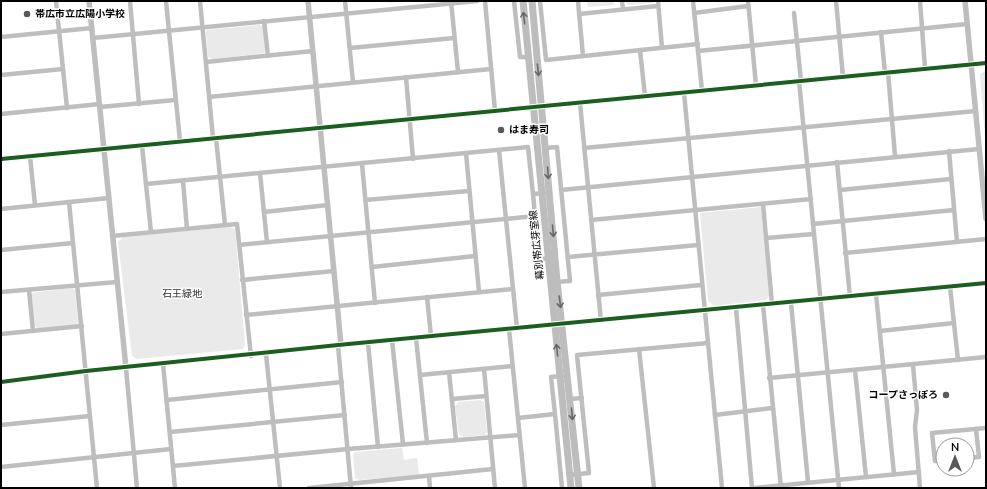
<svg xmlns="http://www.w3.org/2000/svg" width="987" height="489" font-family="'Nunito Sans','Noto Sans JP',sans-serif">
  <style>
    .green { fill: #eaeaea }
    .lines { fill: none; stroke-linecap: round; stroke-linejoin: round }
    .minor { stroke: #bebebe; stroke-width: 4.5 }
    .tertiary { stroke: #bebebe; stroke-width: 5.5 }
    .primary { stroke: #bdbdbd; stroke-width: 7 }
    .cycleway-casing { stroke: #fff; stroke-width: 6 }
    .cycleway { stroke: #1b5e20; stroke-width: 4 }
    .oneway { stroke: #686868 }
    .poi-dot { fill: #595959; stroke: #fff; stroke-width: 1.5 }
    .labels { text-anchor: middle; dominant-baseline: central; stroke-width: 3; stroke-linejoin: round; paint-order: stroke }
    .poi-label { font-size: 10px; font-weight: bold; fill: #000; stroke: #fff; text-anchor: start }
    .street-label { font-size: 10px; fill: #000; stroke: #fff }
    .park-label { font-size: 10px; fill: #303030; stroke: #fff }
  </style>
  <rect width="100%" height="100%" fill="#fff"/>
  <g class="green">
    <path d="M587,1H613L614,5L588,7Z"/>
    <path d="M624,1H654L653,3L629,5Z"/>
    <path d="M259,25L263,26L265,51L264,53L213,59L208,57L206,32L207,30Z"/>
    <path d="M986,71V151L980,74Z"/>
    <path d="M761,207L769,296L766,300L714,306L708,301L700,213Z"/>
    <path d="M230,227L235,229L245,344L243,349L137,359L132,356L118,242L123,237Z"/>
    <path d="M72,288L75,290L78,322L76,325L38,329L35,326L31,293Z"/>
    <path d="M480,400L484,402L487,432L485,435L463,437L459,434L455,406L459,402Z"/>
    <path d="M402,448L404,460L417,458L419,475L359,480L355,478L353,455L355,452Z"/>
  </g>
  <g class="lines">
    <g class="minor">
      <path d="M56,1L67,108"/>
      <path d="M130,1L139,104"/>
      <path d="M166,1L180,141"/>
      <path d="M200,1L213,138"/>
      <path d="M345,1L353,82"/>
      <path d="M451,1L458,72"/>
      <path d="M485,1L495,111"/>
      <path d="M514,1L520,57H528"/>
      <path d="M540,1L546,60L698,44"/>
      <path d="M578,1L583,56"/>
      <path d="M622,1L623,9"/>
      <path d="M658,1L662,48"/>
      <path d="M693,1L702,91"/>
      <path d="M748,1L756,85"/>
      <path d="M836,1L843,77"/>
      <path d="M920,1L925,68"/>
      <path d="M694,13L748,6"/>
      <path d="M794,13L801,81"/>
      <path d="M579,14L658,6"/>
      <path d="M264,21L268,56"/>
      <path d="M881,32L885,73"/>
      <path d="M1,37L92,28"/>
      <path d="M93,38L477,1"/>
      <path d="M350,48L454,38"/>
      <path d="M640,50L645,96"/>
      <path d="M698,51L967,24"/>
      <path d="M206,62L313,51"/>
      <path d="M888,72L895,156"/>
      <path d="M1,75L63,69"/>
      <path d="M406,77L413,159"/>
      <path d="M799,81L839,488"/>
      <path d="M684,93L722,488"/>
      <path d="M209,97L491,69"/>
      <path d="M580,103L601,321"/>
      <path d="M100,107L175,100"/>
      <path d="M1,114L100,104"/>
      <path d="M216,138L225,225"/>
      <path d="M142,146L151,232"/>
      <path d="M546,148L557,147L570,281L555,282"/>
      <path d="M584,148L976,111"/>
      <path d="M499,150L517,328"/>
      <path d="M949,151L957,242"/>
      <path d="M466,153L479,292"/>
      <path d="M30,156L35,205"/>
      <path d="M837,162L850,297"/>
      <path d="M362,164L375,303"/>
      <path d="M260,173L267,242"/>
      <path d="M183,181L187,229"/>
      <path d="M146,184L528,147L533,194L544,193"/>
      <path d="M561,190L979,149"/>
      <path d="M840,190L951,179"/>
      <path d="M365,200L469,191"/>
      <path d="M69,202L97,488"/>
      <path d="M763,204L772,304"/>
      <path d="M1,209L109,198"/>
      <path d="M264,212L328,205"/>
      <path d="M535,216L539,260L548,258"/>
      <path d="M591,220L811,199"/>
      <path d="M813,224L954,210"/>
      <path d="M112,236L237,224L251,356"/>
      <path d="M766,238L814,234"/>
      <path d="M239,245L535,216L533,194"/>
      <path d="M1,250L73,243"/>
      <path d="M845,253L986,239"/>
      <path d="M568,257L698,245"/>
      <path d="M372,267L475,256"/>
      <path d="M242,280L334,271"/>
      <path d="M950,287L958,360"/>
      <path d="M29,290L33,331"/>
      <path d="M1,292L117,282"/>
      <path d="M876,294L894,474"/>
      <path d="M598,295L701,285"/>
      <path d="M427,297L431,336"/>
      <path d="M791,303L808,482"/>
      <path d="M763,305L781,488"/>
      <path d="M736,308L752,488"/>
      <path d="M246,315L513,289"/>
      <path d="M509,329L525,488"/>
      <path d="M880,331L954,323"/>
      <path d="M1,334L82,326"/>
      <path d="M416,338L427,443"/>
      <path d="M392,340L403,444"/>
      <path d="M368,343L378,447"/>
      <path d="M338,345L351,488"/>
      <path d="M639,349L654,488"/>
      <path d="M266,354L280,488"/>
      <path d="M163,364L175,488"/>
      <path d="M913,365L917,410L915,427L920,488"/>
      <path d="M126,368L137,488"/>
      <path d="M484,369L495,488"/>
      <path d="M855,370L866,477"/>
      <path d="M449,372L456,440"/>
      <path d="M420,375L512,366"/>
      <path d="M769,378L986,357"/>
      <path d="M1,382L86,371L338,345L986,283"/>
      <path d="M452,399L486,396"/>
      <path d="M570,399L582,398"/>
      <path d="M167,400L342,382"/>
      <path d="M555,414L562,488"/>
      <path d="M715,415L772,408"/>
      <path d="M518,418L555,414L551,377L562,376"/>
      <path d="M1,425L90,416"/>
      <path d="M170,432L345,415"/>
      <path d="M967,458L979,457L976,429"/>
      <path d="M943,460L935,461L932,433L986,428"/>
      <path d="M173,466L348,449L519,435"/>
      <path d="M1,467L171,449"/>
      <path d="M570,475L589,473L577,355L708,343"/>
      <path d="M429,476L430,488"/>
      <path d="M309,488L493,469"/>
      <path d="M754,488L919,472"/>
    </g>
    <g class="tertiary">
      <path d="M89,1L126,368"/>
      <path d="M308,1L341,345"/>
      <path d="M965,1L986,219"/>
      <path d="M1,159L986,63"/>
    </g>
    <g class="primary">
      <path d="M523,1L571,488"/>
      <path d="M532,1L557,281L579,488"/>
    </g>
    <defs>
      <g id="cycleway">
        <path d="M1,159L986,63"/>
        <path d="M1,382L86,371L338,345L986,283"/>
      </g>
    </defs>
    <use href="#cycleway" class="cycleway-casing"/>
    <use href="#cycleway" class="cycleway"/>
  </g>
  <defs><path id="oneway-shaft" d="M-6 0H5M1.5-3L5.5 0L1.5 3" fill="none" stroke-width="1.6" stroke-linecap="round" stroke-linejoin="round"/></defs>
  <g class="oneway">
    <use href="#oneway-shaft" transform="translate(524 18) rotate(-96)"/>
    <use href="#oneway-shaft" transform="translate(538 70) rotate(84)"/>
    <use href="#oneway-shaft" transform="translate(548 173) rotate(86)"/>
    <use href="#oneway-shaft" transform="translate(553 231) rotate(85)"/>
    <use href="#oneway-shaft" transform="translate(560 302) rotate(83)"/>
    <use href="#oneway-shaft" transform="translate(557 350) rotate(-96)"/>
    <use href="#oneway-shaft" transform="translate(572 414) rotate(85)"/>
  </g>
  <g class="poi-dot">
    <circle cx="27" cy="14" r="4"/>
    <circle cx="501" cy="130" r="4"/>
    <circle cx="946" cy="395" r="4"/>
  </g>
  <g class="labels">
    <g class="poi-label">
      <text x="35" y="14">帯広市立広陽小学校</text>
      <text x="509" y="130">はま寿司</text>
      <text x="938" y="395" text-anchor="end">コープさっぽろ</text>
    </g>
    <g class="street-label">
      <text transform="translate(537 245) rotate(-96)">幕別帯広芽室線</text>
    </g>
    <g class="park-label">
      <text x="182" y="294">石王緑地</text>
    </g>
  </g>
  <rect width="987" height="489" fill="none" stroke="#000000" stroke-width="4"/>
  <g transform="translate(955 457)"><circle r="19" fill="#ffffff" stroke="#999999"/>
  <path d="M0-3L7 15L0 10L-7 15Z" fill="#595959"/>
  <text y="-6" font-size="11" font-weight="bold" text-anchor="middle" fill="#000000">N</text>
  </g>
</svg>
